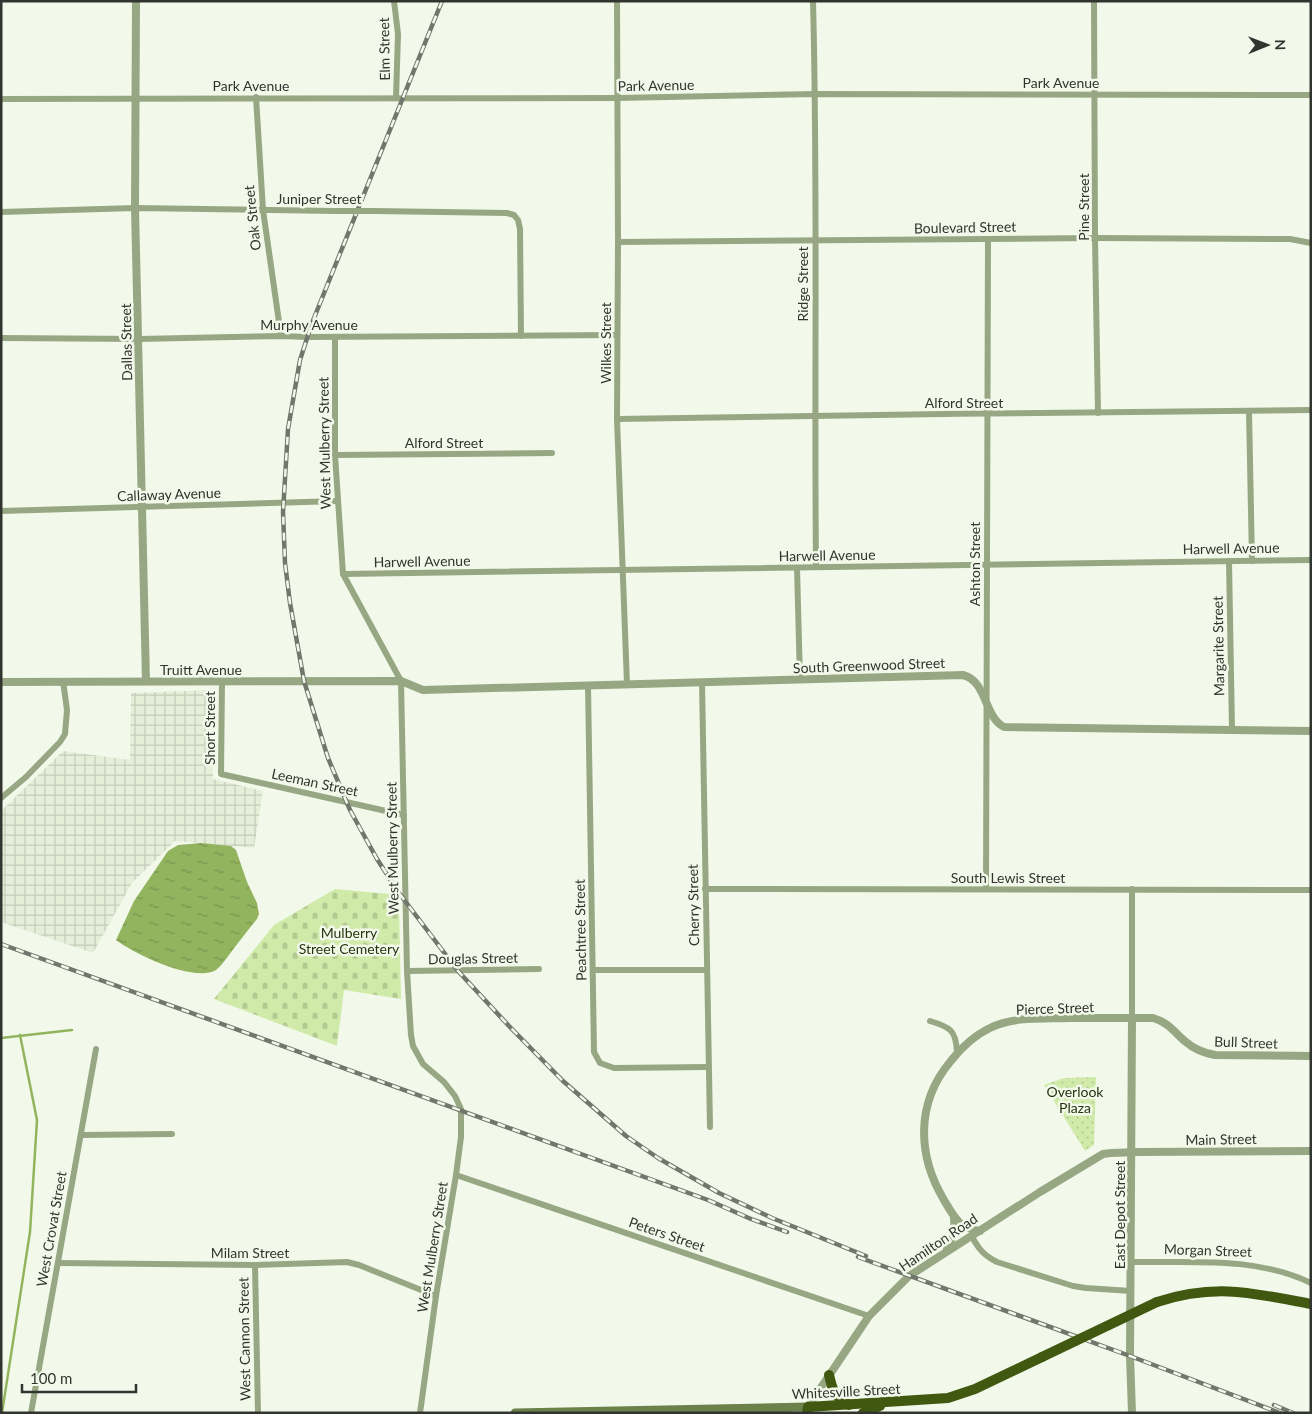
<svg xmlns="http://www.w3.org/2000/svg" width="1312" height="1414" font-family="Lato,sans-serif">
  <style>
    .industrial { fill: url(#industrial-grid) }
    .cemetery { fill: url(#cemetery-stones) }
    .park { fill: url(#park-dots) }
    .water { fill: url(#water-ripples) }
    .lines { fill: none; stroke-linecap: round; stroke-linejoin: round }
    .stream { stroke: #93b45e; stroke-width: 2.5 }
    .minor { stroke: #98a783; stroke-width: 6 }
    .tertiary { stroke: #98a783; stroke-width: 8 }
    .secondary { stroke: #6b804a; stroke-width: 9 }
    .trunk { stroke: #415810; stroke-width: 10 }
    .rail-casing { stroke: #72776e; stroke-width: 4.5 }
    .rail { stroke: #f2f9ea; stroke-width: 2.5; stroke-dasharray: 8; stroke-linecap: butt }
    .minor-bridge { stroke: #98a783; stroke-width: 6 }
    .trunk-bridge { stroke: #415810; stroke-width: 10 }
    .labels { text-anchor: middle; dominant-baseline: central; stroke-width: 5; stroke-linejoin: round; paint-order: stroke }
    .street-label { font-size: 14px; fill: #32352f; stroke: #f2f9ea }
    .park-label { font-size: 14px; fill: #283511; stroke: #f2f9ea }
  </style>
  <defs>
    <pattern id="industrial-grid" width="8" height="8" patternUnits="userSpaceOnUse" patternTransform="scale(1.25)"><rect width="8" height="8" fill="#e4eed8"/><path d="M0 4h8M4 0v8" fill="none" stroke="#c4cdba"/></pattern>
    <pattern id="cemetery-stones" width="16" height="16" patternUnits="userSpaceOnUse" patternTransform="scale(1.25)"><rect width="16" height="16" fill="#d0eba9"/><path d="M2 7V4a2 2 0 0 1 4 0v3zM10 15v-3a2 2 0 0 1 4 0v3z" fill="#b3ca92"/></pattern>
    <pattern id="park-dots" width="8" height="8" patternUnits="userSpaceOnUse" patternTransform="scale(1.25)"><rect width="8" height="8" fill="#d0eba9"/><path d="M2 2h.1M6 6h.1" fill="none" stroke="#b3ca92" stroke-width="1.8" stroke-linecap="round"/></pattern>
    <pattern id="water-ripples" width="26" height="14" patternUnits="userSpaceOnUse" patternTransform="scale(1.25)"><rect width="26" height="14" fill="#93b45e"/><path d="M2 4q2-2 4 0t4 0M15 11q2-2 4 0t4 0" fill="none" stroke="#79934e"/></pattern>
  </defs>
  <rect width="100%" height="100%" fill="#f2f9ea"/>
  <path class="industrial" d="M212,690L213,779L263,791L254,848L175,841L132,883L93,953L1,922V811L63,751L130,760L131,693Z"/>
  <path class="cemetery" d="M335,889L390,894L399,902L401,999L344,990L337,1046L214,999L274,925Z"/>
  <path class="park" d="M1096,1077L1094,1145L1085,1151L1044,1085L1064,1078Z"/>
  <path class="water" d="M201,843L231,846L236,850L247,882L257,903L259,914L257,919C247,931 238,943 229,955C225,960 221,966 216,970C195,983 134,954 116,940L134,901L168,851L178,845Z"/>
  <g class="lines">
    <g class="stream">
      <path d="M1,1038L72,1030"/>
      <path d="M2,1413L30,1232L37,1120L20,1035"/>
    </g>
    <g class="minor">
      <path d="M394,1L398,34L396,98"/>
      <path d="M617,1L618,242L617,419L627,684"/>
      <path d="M813,1C818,190 814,379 816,567"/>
      <path d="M1094,1L1095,238L1098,413"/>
      <path d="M256,97L263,210L281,336"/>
      <path d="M1,99L618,98L815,94L1311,95"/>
      <path d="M374,211L507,213L514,215L518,220L520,229L521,336"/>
      <path d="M1,212L135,208L335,211"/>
      <path d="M618,242L1095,238L1290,239L1311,243"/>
      <path d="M335,337V455L343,574L401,681L407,971L411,1035L413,1046L423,1064L444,1082L455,1096L461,1109V1137L456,1175L436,1296L420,1413"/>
      <path d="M1,338L139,339L281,336L307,337L617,335"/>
      <path d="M1249,411L1252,561"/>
      <path d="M617,419C848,414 1080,413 1311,410"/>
      <path d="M335,455L552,453"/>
      <path d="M1,511L338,501"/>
      <path d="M1229,561L1232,730"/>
      <path d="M797,568L800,680"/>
      <path d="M343,574L1311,560"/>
      <path d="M222,682L221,774L404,815"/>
      <path d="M702,682L710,1127"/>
      <path d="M588,685L594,1052L600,1063L614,1068L708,1067"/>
      <path d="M1,798L26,777L60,742L65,734L67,710L63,681"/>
      <path d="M705,889L1311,890"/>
      <path d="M986,889L988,239"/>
      <path d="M593,970H707"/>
      <path d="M407,971L539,969"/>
      <path d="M1132,1018V889"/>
      <path d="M930,1021C950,1027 956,1030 957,1052"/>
      <path d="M81,1135L172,1134"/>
      <path d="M456,1175L869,1316"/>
      <path d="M971,1235C978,1248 983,1255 997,1262L1073,1286L1086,1288L1131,1291"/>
      <path d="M1131,1262C1191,1263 1255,1256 1311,1283"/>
      <path d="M58,1263L255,1265L347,1262L359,1265L436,1296"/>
      <path d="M255,1265L258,1413"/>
      <path d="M31,1413L96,1049"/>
    </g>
    <g class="tertiary">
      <path d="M136,1L135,208L146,681"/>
      <path d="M1,682L401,681L423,690L963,675C987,681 984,717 1004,727L1311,731"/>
      <path d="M980,1231C959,1228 954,1217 944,1200C917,1155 916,1103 950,1062C961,1048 975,1035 990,1028C1014,1016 1044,1019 1070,1018C1097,1018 1125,1018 1153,1018C1168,1022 1175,1033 1186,1042C1195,1050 1204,1053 1215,1055L1311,1056"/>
      <path d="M947,1249L955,1232L954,1218"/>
      <path d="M808,1407L869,1316L909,1276L1040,1192L1103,1154L1111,1153L1139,1152L1311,1151"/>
      <path d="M1132,1413L1130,1356L1132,1018"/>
    </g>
    <path class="secondary" d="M515,1413L808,1407"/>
    <g class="trunk">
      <path d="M1157,1302C1216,1283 1253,1293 1311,1304"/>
      <path d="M829,1375C833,1392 834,1396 849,1405"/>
      <path d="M807,1413L808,1407L948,1398L975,1389L1042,1357"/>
      <path d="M863,1413L880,1406"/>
    </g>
    <defs>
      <g id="rail">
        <path d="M442,1L312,323L300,360L288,429L283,512L285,563L290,603L304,681L328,758L350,810L377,859L399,893L458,971L509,1026L563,1081L626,1136L658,1158L719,1193L772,1218L866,1256"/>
        <path d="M1,944L708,1200L751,1219L787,1232"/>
        <path d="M858,1257L1130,1356L1280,1413"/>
        <path d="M1274,1405L1293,1413"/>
      </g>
    </defs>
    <use href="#rail" class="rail-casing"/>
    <use href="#rail" class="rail"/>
    <path class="minor-bridge" d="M335,211H374"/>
    <path class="trunk-bridge" d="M1042,1357L1157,1302"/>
  </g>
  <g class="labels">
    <g class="street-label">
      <text transform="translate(384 49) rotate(-91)">Elm Street</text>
      <text x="1061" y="82">Park Avenue</text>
      <text x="251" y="85">Park Avenue</text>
      <text transform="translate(656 85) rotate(-1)">Park Avenue</text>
      <text x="319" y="198">Juniper Street</text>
      <text transform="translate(1083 207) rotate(-90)">Pine Street</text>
      <text transform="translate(252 218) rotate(-96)">Oak Street</text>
      <text transform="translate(965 227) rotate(-1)">Boulevard Street</text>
      <text transform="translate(802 284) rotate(-90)">Ridge Street</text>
      <text x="309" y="324">Murphy Avenue</text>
      <text transform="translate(126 342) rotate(-91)">Dallas Street</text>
      <text transform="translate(605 343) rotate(-90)">Wilkes Street</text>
      <text x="964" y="402">Alford Street</text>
      <text x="444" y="442">Alford Street</text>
      <text transform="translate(324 443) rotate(-91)">West Mulberry Street</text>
      <text transform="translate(169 494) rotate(-2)">Callaway Avenue</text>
      <text transform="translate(1231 548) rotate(-1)">Harwell Avenue</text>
      <text transform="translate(827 555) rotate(-1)">Harwell Avenue</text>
      <text transform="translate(422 561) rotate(-1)">Harwell Avenue</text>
      <text transform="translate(974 564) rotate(-90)">Ashton Street</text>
      <text transform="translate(1218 646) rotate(-91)">Margarite Street</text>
      <text transform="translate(869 665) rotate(-2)">South Greenwood Street</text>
      <text x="201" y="669">Truitt Avenue</text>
      <text transform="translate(209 728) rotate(-90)">Short Street</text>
      <text transform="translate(315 782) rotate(12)">Leeman Street</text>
      <text transform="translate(392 848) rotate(-91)">West Mulberry Street</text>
      <text x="1008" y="877">South Lewis Street</text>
      <text transform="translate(693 905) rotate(-91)">Cherry Street</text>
      <text transform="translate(580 930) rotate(-91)">Peachtree Street</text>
      <text transform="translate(473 958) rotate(-1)">Douglas Street</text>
      <text transform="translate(1055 1008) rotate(-2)">Pierce Street</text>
      <text transform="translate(1246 1042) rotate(2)">Bull Street</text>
      <text transform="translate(1221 1139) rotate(-1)">Main Street</text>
      <text transform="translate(1119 1215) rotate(-90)">East Depot Street</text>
      <text transform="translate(51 1229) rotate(-80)">West Crovat Street</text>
      <text transform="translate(667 1234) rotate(19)">Peters Street</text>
      <text transform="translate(938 1242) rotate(-34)">Hamilton Road</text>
      <text transform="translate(432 1247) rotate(-81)">West Mulberry Street</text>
      <text transform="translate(1208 1250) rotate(2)">Morgan Street</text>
      <text x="250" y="1252">Milam Street</text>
      <text transform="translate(244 1339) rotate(-91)">West Cannon Street</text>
      <text transform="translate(846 1391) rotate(-3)">Whitesville Street</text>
    </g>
    <g class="park-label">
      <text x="349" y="932">Mulberry<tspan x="349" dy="16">Street Cemetery</tspan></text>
      <text x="1075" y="1091">Overlook<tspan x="1075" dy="16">Plaza</tspan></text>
    </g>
  </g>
  <rect width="1312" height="1414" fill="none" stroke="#32352f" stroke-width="5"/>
  <g transform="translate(1267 45) rotate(89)" stroke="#f2f9ea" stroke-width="4" paint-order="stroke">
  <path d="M0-4L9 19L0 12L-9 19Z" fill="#32352f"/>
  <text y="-8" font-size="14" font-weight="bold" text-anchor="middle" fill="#32352f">N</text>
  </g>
  <path d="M22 1384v8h114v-8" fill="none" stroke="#32352f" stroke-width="2.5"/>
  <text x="30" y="1384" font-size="15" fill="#32352f" stroke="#f2f9ea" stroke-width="4" paint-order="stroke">100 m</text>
</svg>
